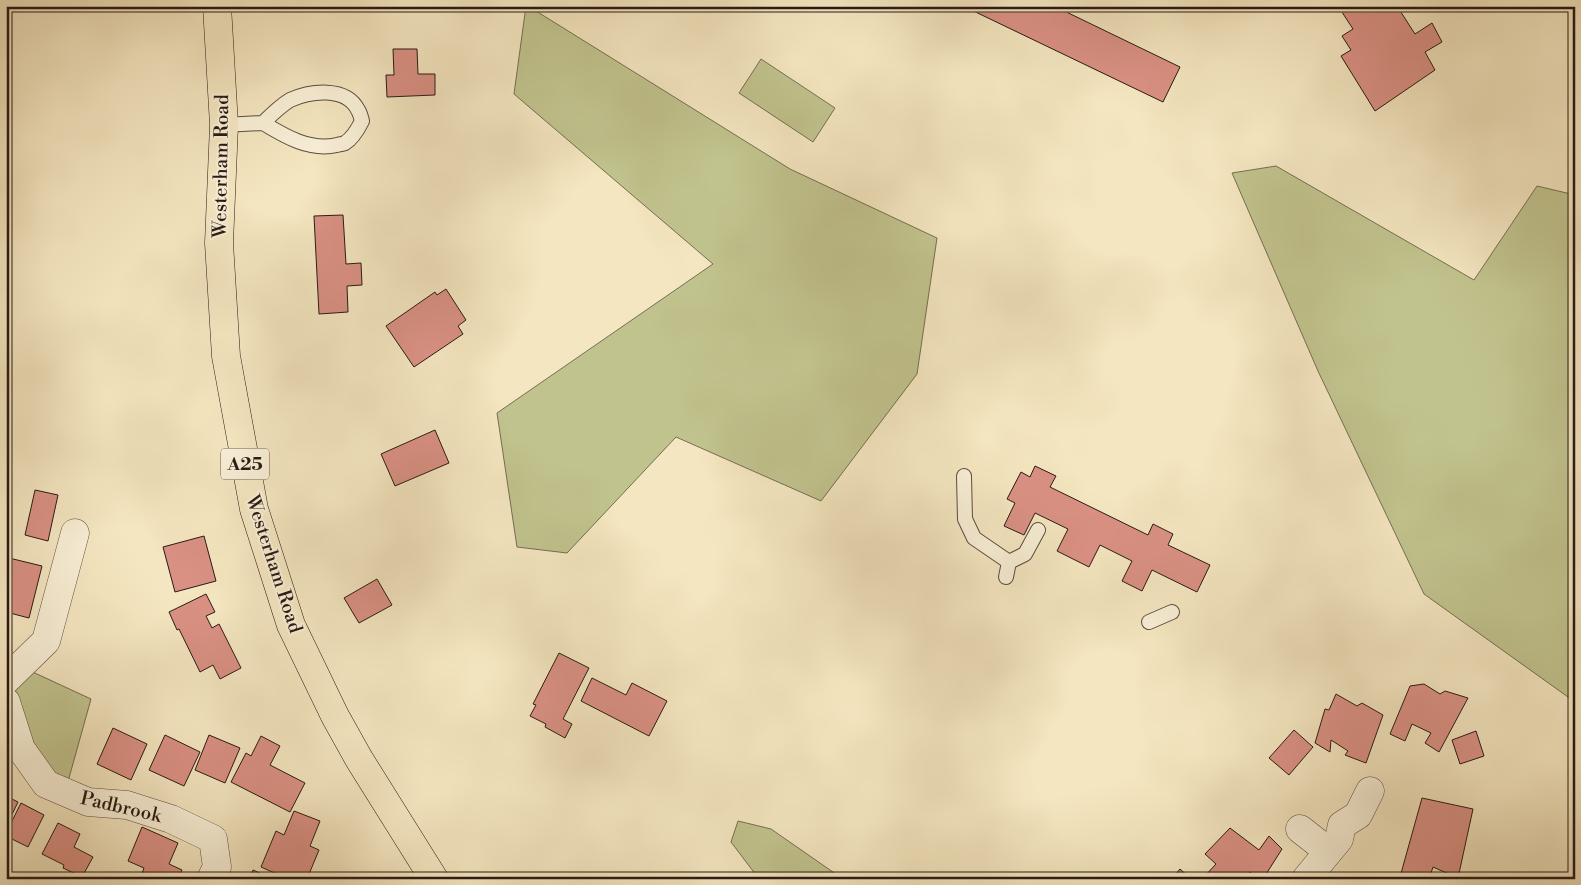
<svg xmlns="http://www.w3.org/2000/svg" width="1581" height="885" font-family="'Libre Bodoni',serif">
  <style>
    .green { fill: #c1c38e; stroke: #746e52 }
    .building { fill: #da9184; stroke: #281a15 }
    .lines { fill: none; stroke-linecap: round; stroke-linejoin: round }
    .service-casing { stroke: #5b4d40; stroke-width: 16 }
    .minor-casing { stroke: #5b4d40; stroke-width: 29 }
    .primary-casing { stroke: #281a15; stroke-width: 29 }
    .service { stroke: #f8efd6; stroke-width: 14 }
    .minor { stroke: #f8efd6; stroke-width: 28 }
    .primary { stroke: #f4e6c0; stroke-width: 28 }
    .labels { text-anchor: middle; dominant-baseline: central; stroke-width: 4; stroke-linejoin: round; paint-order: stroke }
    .shield { fill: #f8efd6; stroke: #665a4f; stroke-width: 1 }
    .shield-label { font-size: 18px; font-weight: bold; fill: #281a15 }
    .street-label { font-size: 19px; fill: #281a15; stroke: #f8efd6 }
  </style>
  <rect width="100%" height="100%" fill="#f4e6c0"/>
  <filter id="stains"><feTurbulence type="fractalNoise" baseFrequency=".004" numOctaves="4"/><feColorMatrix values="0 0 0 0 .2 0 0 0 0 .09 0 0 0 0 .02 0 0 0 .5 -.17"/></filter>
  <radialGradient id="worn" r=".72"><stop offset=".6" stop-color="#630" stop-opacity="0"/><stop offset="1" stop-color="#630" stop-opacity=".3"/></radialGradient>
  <g class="green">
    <path d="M526,6H528L790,169L937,238L917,374L821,501L676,437L567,553L517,547L497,413L713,264L514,94Z"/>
    <path d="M761,59L835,108L813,142L739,93Z"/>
    <path d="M1276,166L1474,280L1537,186L1575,195V702L1424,594L1318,371L1232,173Z"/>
    <path d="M24,668L91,699L69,778L64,782L48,771L33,748L11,685Z"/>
    <path d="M738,821L771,829L843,879H759L731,842Z"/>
  </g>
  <g class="building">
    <path d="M963,6H1054L1180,67L1163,102Z"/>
    <path d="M1338,6H1397L1415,34L1432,23L1442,42L1425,52L1435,70L1375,111L1341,56L1351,50L1342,36L1353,29Z"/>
    <path d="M393,49H417L418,74H435V95L387,97L386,75H394Z"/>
    <path d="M343,215L346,264L361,263L362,285L347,286L348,312L319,314L314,216Z"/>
    <path d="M446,289L466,320L458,326L463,334L414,367L386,326L435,292L437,295Z"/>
    <path d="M435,430L449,463L395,486L381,454Z"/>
    <path d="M1035,466L1056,476L1050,487L1148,535L1153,524L1173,534L1168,545L1210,565L1197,592L1152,570L1142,591L1122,581L1132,561L1100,545L1089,567L1057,551L1068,529L1035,513L1024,535L1004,526L1015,503L1007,499L1021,472L1030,477Z"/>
    <path d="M35,490L58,495L48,541L25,535Z"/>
    <path d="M204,536L216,581L175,592L163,547Z"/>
    <path d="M9,558L42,566L29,618L6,612V571Z"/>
    <path d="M377,579L392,605L359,623L344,598Z"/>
    <path d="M206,594L215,612L206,616L212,628L219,624L241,668L220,679L213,665L200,672L179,629L177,630L169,612Z"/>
    <path d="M559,653L589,668L563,719L572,724L565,738L545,727L546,724L530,716L536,705L533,704Z"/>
    <path d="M592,678L626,695L632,683L667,701L649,736L581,701Z"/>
    <path d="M1424,684L1440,694L1445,691L1468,698L1439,752L1425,743L1431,733L1412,724L1405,741L1390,734L1410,686Z"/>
    <path d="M1336,694L1357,706L1362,703L1383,715L1366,763L1345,755L1348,751L1331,740L1330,752L1315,743L1325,709L1329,710Z"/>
    <path d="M113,728L147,744L131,780L97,764Z"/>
    <path d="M1294,730L1313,747L1289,775L1269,758Z"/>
    <path d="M1476,731L1484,756L1460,764L1452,740Z"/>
    <path d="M165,735L200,752L184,786L149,770Z"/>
    <path d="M209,735L240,748L225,783L195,770Z"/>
    <path d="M261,736L280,746L270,765L305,783L290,812L231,782L246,753L251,756Z"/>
    <path d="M6,796L18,802L6,827Z"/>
    <path d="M1422,798L1473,809L1458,878L1433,867L1429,879H1404L1400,877Z"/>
    <path d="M21,803L44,815L28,847L6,836V833Z"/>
    <path d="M294,811L320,821L310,846L319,850L307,879H288L261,867L276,831L284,835Z"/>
    <path d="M58,823L80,834L74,847L93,857L82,877L63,868L64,865L42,854Z"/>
    <path d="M142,827L178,843L169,864L182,870L178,879H140L144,868L128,861Z"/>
    <path d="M1230,828L1259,850L1269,836L1282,849L1263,879H1259L1250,872L1244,879H1202L1216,864L1205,854Z"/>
    <path d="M1180,869L1191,879H1172Z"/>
    <path d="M253,870L273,879H249Z"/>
  </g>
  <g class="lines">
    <defs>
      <g id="service">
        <path d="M224,125L263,123C271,115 280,106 290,100C310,91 346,86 358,110C360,113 361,117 362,121C358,129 353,138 345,143C343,144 340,144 337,145C310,151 286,137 263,123"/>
        <path d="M964,476L965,519L974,538L1009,562L1025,554L1038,530"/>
        <path d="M1006,577L1009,562"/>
        <path d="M1149,622L1172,612"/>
      </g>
      <g id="minor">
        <path d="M6,680L46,641L75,533"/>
        <path d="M6,702L21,749L46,784L88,802L127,805L171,819L213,839L217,867L211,879"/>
        <path d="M1300,829L1328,851"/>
        <path d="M1306,879L1339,839L1342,825L1358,815L1370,791"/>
      </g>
      <path id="primary" d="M217,6L224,125L219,243L226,356L254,509L291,625L335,716L359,759L434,879"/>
    </defs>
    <use href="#service" class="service-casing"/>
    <use href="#minor" class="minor-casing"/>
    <use href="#primary" class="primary-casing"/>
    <use href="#service" class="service"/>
    <use href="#minor" class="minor"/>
    <use href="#primary" class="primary"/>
  </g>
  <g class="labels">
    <rect class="shield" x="221" y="448.5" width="48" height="31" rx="4"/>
    <g class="shield-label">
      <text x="245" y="464">A25</text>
    </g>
    <g class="street-label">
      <text transform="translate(221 166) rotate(-89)">Westerham Road</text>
      <text transform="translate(274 564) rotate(72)">Westerham Road</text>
      <text transform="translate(121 807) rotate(13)">Padbrook</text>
    </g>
  </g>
  <rect width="1581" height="885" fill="none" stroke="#f4e6c0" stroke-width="25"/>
  <rect x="8" y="8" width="1566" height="870" fill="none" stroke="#281a15" stroke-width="2.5"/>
  <rect x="12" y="12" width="1556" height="860" fill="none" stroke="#281a15"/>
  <rect width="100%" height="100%" filter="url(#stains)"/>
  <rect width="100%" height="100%" fill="url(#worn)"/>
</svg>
